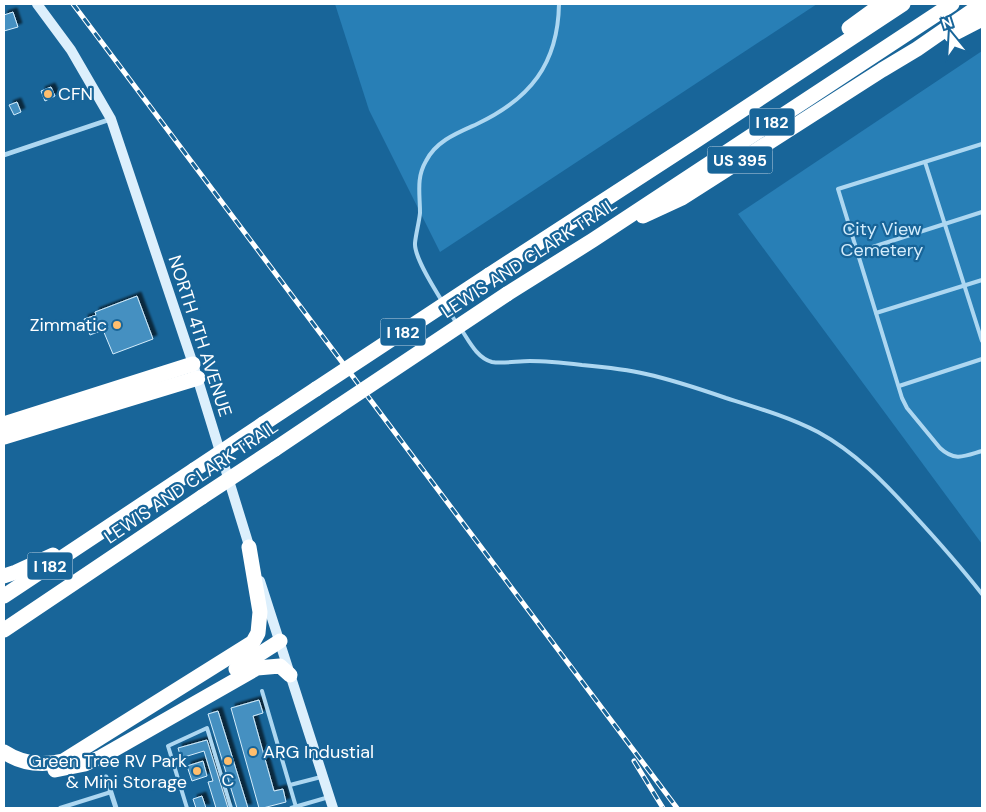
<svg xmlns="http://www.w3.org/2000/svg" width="986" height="812" font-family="'DM Sans',sans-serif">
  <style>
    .green { fill: #287fb6 }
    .building { fill: #4590c1; stroke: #d4edfc; filter: url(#shadow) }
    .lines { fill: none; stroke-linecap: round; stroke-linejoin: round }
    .lane { stroke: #add7f1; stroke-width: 4 }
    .street { stroke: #add7f1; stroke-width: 5 }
    .secondary { stroke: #dceffc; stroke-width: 10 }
    .highway { stroke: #fff; stroke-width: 15 }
    .rail-casing { stroke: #fff; stroke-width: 5 }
    .rail { stroke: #186599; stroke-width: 3; stroke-dasharray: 9; stroke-linecap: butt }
    .highway-bridge { stroke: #fff; stroke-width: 15 }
    .poi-dot { fill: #ffbe6d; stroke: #186599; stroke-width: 2 }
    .labels { text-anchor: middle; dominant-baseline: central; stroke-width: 4.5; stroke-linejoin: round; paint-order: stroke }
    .shield { fill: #186599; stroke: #bad1e0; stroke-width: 1 }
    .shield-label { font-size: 16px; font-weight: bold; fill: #fff }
    .poi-label { font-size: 18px; fill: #fff; stroke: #186599; text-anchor: start }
    .park-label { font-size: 18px; fill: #d4edfc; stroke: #186599 }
    .street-label { font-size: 18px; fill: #fff; stroke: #186599 }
  </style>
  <defs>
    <filter id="shadow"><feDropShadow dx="4" dy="-4" stdDeviation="1" flood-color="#0009"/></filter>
  </defs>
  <rect width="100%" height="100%" fill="#186599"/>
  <g class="green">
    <path d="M335,4H817L440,252L369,110Z"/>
    <path d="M982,51V544L738,214Z"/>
  </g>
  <g class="building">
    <path d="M13,12L18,27L4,31V15Z"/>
    <path d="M51,87L55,96L45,101L41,91Z"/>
    <path d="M17,102L21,112L14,115L9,105Z"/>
    <path d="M137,296L153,339L113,354L103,330L90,335L84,319L96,315L95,312Z"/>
    <path d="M259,700L263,713L253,716L274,791L283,789L286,802L263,808H259L231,708Z"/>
    <path d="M218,711L248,808H237L208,714Z"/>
    <path d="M207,740L228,808H216L208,782L213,781L204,751L181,758L178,748Z"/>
    <path d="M203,761L207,776L192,781L187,766Z"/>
    <path d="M202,796L206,808H196L193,799Z"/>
  </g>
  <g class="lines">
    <g class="lane">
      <path d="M982,144L838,189L902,398L907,408L940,448C955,462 965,456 982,451"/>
      <path d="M925,162L982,341"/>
      <path d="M857,252L982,212"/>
      <path d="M442,301C434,288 414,257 415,243C416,233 419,223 420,213C420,194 416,178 426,161C436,141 457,133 477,124C530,99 558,64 559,4"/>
      <path d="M446,306L457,324"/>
      <path d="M876,313L982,280"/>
      <path d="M461,329C469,341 477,358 492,362C502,364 518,361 530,361C547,361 565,363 582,365C604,367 625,369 646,374C673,380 700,389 726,398C758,408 789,417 818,432C855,452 885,483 913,514C937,540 960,566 982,594"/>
      <path d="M899,386L982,359"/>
      <path d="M262,691L296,807"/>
      <path d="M290,785L321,777"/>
      <path d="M60,808L111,792"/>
      <path d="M187,808L168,746L207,728L231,808"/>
      <path d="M291,808L329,797"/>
    </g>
    <g class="street">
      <path d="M4,155L111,119"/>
      <path d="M106,777L116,808"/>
    </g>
    <g class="secondary">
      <path d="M37,4L71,50L111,119L193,364L251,552"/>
      <path d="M260,581L333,808"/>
    </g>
    <g class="highway">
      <path d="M849,28L882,4"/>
      <path d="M951,35L982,19"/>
      <path d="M643,216L682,198L882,70L917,49L982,4"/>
      <path d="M489,275L697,140L903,4"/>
      <path d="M507,294L593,240L952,4"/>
      <path d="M4,424L193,364"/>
      <path d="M263,424L316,389"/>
      <path d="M4,437L198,378"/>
      <path d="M275,449L336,408"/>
      <path d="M4,576L16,572L53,555"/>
      <path d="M4,596L194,470"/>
      <path d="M4,630L202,497"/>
      <path d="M236,669L280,641"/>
      <path d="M4,752C22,764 42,766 63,761L253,642L258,633L260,612L249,547"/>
      <path d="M55,770L85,764L101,757L257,668L280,666L290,675"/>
    </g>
    <defs>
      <g id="rail">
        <path d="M73,4L677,808"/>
        <path d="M634,761L663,808"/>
      </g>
    </defs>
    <use href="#rail" class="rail-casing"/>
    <use href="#rail" class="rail"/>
    <g class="highway-bridge">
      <path d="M316,389L489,275"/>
      <path d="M336,408L507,294"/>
      <path d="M194,470L263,424"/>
      <path d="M202,497L275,449"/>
    </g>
  </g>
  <g class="poi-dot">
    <circle cx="48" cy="94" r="5"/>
    <circle cx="117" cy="325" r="5"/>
    <circle cx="253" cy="752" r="5"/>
    <circle cx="228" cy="761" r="5"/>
    <circle cx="197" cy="771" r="5"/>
  </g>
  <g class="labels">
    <g class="shield">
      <rect x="749.5" y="108.5" width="45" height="27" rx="4"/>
      <rect x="707.5" y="146.5" width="65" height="27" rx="4"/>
      <rect x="380.5" y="318.5" width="45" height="27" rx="4"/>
      <rect x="27.5" y="552.5" width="45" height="27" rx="4"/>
    </g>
    <g class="shield-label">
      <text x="772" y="122">I 182</text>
      <text x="740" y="160">US 395</text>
      <text x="403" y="332">I 182</text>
      <text x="50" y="566">I 182</text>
    </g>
    <g class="poi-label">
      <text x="58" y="94">CFN</text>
      <text x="107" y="325" text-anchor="end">Zimmatic</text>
      <text x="263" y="752">ARG Industial</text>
      <text x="187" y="761" text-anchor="end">Green Tree RV Park<tspan x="187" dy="21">&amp; Mini Storage</tspan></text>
      <text x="228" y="780" text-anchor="middle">C</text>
    </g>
    <g class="park-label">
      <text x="882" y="229">City View<tspan x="882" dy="21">Cemetery</tspan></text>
    </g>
    <g class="street-label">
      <text transform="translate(529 258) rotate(-33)">LEWIS AND CLARK TRAIL</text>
      <text transform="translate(200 336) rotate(72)">NORTH 4TH AVENUE</text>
      <text transform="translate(191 482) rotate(-34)">LEWIS AND CLARK TRAIL</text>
    </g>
  </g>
  <rect width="986" height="812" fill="none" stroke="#ffffff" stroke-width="10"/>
  <g transform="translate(951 35) rotate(342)" stroke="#186599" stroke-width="4" paint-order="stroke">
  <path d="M0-4L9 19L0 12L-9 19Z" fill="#ffffff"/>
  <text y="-8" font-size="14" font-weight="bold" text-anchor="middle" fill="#ffffff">N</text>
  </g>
</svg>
